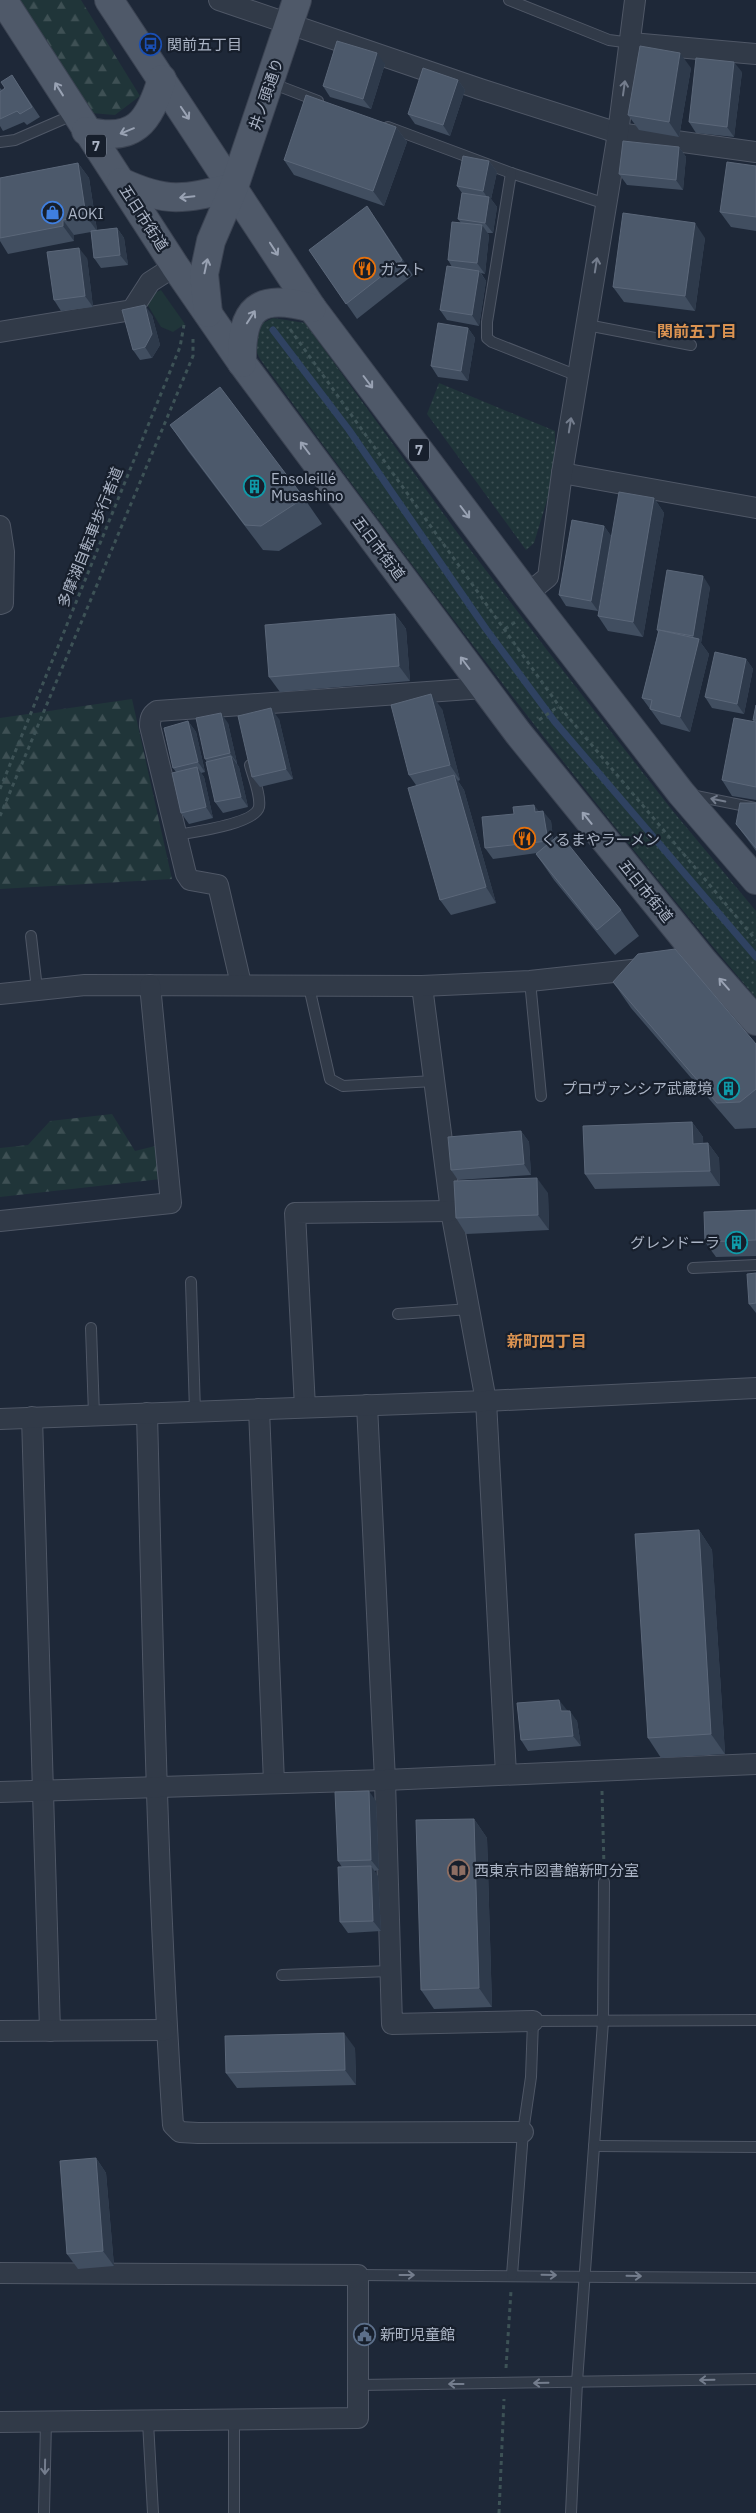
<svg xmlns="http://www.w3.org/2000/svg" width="756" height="2513" font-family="'IBM Plex Sans','Noto Sans JP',sans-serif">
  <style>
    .forest { fill: url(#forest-firs) }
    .park { fill: url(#park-dots) }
    .garden { fill: #203539 }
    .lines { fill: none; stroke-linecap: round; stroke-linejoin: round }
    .stream { stroke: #2f4261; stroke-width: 7 }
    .service-casing { stroke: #4f5766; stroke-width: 12 }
    .minor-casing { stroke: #4f5766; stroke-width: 22 }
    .primary-casing { stroke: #3b4352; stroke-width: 30 }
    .path { stroke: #3d5256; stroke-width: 3; stroke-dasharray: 4 4; stroke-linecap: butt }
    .service { stroke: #313a48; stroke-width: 10 }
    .minor { stroke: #313a48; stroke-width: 20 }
    .primary { stroke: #4f5969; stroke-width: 28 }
    .wall { fill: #414e60 }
    .shaded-wall { fill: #2e3a4b }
    .building { fill: #4c596b; stroke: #5b6779 }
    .oneway { stroke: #747d8d }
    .oneway2 { stroke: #99a2b3 }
    .labels { text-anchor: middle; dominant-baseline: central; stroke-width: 4.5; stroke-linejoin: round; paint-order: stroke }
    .shield { fill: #171f2c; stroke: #7f8797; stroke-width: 1 }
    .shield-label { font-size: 14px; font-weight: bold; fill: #abb4c5 }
    .poi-label { font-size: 15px; fill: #abb4c5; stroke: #171f2c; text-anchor: start }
    .street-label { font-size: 15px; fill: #abb4c5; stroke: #171f2c }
    .neighbourhood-label { font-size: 16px; font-weight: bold; fill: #db9351; stroke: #171f2c }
  </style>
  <defs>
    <pattern id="forest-firs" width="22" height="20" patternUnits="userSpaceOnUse" patternTransform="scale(1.25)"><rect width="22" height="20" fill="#203539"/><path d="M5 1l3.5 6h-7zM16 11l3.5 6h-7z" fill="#3e5054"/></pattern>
    <pattern id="park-dots" width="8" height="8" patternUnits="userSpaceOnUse" patternTransform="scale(1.25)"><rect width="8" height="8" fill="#203539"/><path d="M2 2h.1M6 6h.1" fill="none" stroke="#3e5054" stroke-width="1.8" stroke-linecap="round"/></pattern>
  </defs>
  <rect width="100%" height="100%" fill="#1e2838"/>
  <g class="forest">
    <path d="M18,0H81L140,96L115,115L91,113Z"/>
    <path d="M132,699L172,879L0,889V718Z"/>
    <path d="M112,1114L135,1151L163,1144L161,1179L0,1197V1148L28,1145L50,1121Z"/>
  </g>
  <g class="park">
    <path d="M273,318L305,323L459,535L547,650L672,810L756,911V998C582,793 419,577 260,359L254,347L259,325Z"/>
    <path d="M439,383L555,431V474L534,543L526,550L427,414Z"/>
  </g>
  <path class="garden" d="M161,290L185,324L173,332L161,327L147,304L150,295Z"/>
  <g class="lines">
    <path class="stream" d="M273,330L349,430L486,629L555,722L756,957"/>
    <defs>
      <g id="service">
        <path d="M509,0L609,40L631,43"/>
        <path d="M271,83L318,101"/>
        <path d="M388,127L511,173L606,204"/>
        <path d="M0,142L15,140L75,114"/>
        <path d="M511,173L487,322V338L492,342L578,376"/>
        <path d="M587,325L691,345"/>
        <path d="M691,795L756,808"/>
        <path d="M177,835C193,832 255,824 259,807C261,795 253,777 250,765"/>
        <path d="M31,936L37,989"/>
        <path d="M530,981L541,1096"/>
        <path d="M309,987L330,1079L343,1086L434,1081"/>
        <path d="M693,1268L756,1265"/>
        <path d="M191,1282L195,1412"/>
        <path d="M398,1314L470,1309"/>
        <path d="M91,1328L94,1415"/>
        <path d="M282,1975L390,1971"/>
        <path d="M594,2146L756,2147"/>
        <path d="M358,2275L756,2278"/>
        <path d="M512,2275L523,2132L531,2077L533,2021L756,2020"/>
        <path d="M359,2385L756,2379"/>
        <path d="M234,2420V2513"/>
        <path d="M148,2422L153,2513"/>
        <path d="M44,2513L46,2421"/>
        <path d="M571,2513L577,2382L603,2022L604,1882"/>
      </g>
      <g id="minor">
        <path d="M219,0L480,89L618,133L756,152"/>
        <path d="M631,43L756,54"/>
        <path d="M0,332L132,310L150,282L175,266"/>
        <path d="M562,473L756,508"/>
        <path d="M0,526L4,552L3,603L0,604"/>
        <path d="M527,594L548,577L562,473L618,133L635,0"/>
        <path d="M241,984L218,885L190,880L186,874L150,726C150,719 151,715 157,711L484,688"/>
        <path d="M422,986L451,1211L486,1401L506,1774"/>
        <path d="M0,994L85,985L422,986L530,981L650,968"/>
        <path d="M0,1221L171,1203L150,985"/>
        <path d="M367,1405L385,1780L392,2024L533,2021"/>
        <path d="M305,1407L295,1213L451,1211"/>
        <path d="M259,1409L274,1783"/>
        <path d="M147,1413C153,1650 157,1888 173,2125L180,2132L198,2133L523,2132"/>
        <path d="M32,1417L50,2031"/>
        <path d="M0,1419L486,1401L756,1388"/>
        <path d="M0,1792L385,1780L756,1764"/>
        <path d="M0,2031L166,2030"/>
        <path d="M0,2273L358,2275V2418L0,2422"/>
      </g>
      <g id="primary">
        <path d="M3,0L175,266L242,363L518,733L704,962L756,1021"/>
        <path d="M109,0L312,308L527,594L681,793L756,880"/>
        <path d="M86,131C135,143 149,122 162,79"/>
        <path d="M121,182C168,204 185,199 234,187"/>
        <path d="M208,313L204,274L211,241L234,187L297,0"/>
        <path d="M242,363C241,308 257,293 312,308"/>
      </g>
    </defs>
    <use href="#service" class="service-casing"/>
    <use href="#minor" class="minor-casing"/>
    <use href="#primary" class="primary-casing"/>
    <g class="path">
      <path d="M290,329L559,706L756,940"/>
      <path d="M505,629L517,621"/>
      <path d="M539,720L559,706"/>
      <path d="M0,789L180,347L184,325"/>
      <path d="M0,816L193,356V339"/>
      <path d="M602,1791L604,1867"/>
      <path d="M506,2368L511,2291"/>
      <path d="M499,2513L504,2399"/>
    </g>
    <use href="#service" class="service"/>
    <use href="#minor" class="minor"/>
    <use href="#primary" class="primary"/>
  </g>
  <g class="wall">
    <path d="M385,64L371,109L330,97L323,86Z"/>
    <path d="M691,68L679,137L639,130L628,115Z"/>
    <path d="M742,72L734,137L696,133L689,122Z"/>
    <path d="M12,75L40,117L27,125L24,122L3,131L0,126V88L2,90L5,88Z"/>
    <path d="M458,80L465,90L450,136L415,124L408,114Z"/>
    <path d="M396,127L407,142L384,206L294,175L284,160Z"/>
    <path d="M679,147L686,157L683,190L627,185L619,174Z"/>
    <path d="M489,161L497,172L491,199L497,207L493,233H487L489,235L485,274L481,273L486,281L479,326L447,320L440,310L452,267L448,260L461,223L458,219L462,193L457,186Z"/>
    <path d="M78,163L89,178L97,230L117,228L124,238L128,265L101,268L94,258L91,232L74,235V241L8,254L0,241V178Z"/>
    <path d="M756,166V231L731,227L720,212Z"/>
    <path d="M378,222L413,275L357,319L309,250Z"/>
    <path d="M705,238L695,311L624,302L613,287Z"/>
    <path d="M87,258L93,307L61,311L54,300Z"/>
    <path d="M152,315L160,345L152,358L140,360L133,350Z"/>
    <path d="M468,328L475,338L468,381L438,377L431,366Z"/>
    <path d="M170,425L304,498L322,524L279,551L263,550L188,451Z"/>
    <path d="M654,498L664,513L643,637L608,631L598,616Z"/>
    <path d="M604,526L611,536L598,611L566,606L559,595Z"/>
    <path d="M710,587L701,643L709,654L690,732L661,724L642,698L658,632L657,630Z"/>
    <path d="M395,614L406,629L410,681L280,692L269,677Z"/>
    <path d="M746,659L753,669L744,714L712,708L705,697Z"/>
    <path d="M756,705V800L732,796L722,780L755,722L753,720Z"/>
    <path d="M442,709L460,780L458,781L464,790L496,903L451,915L440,900L416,785L409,775Z"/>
    <path d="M279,719L293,779L260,787L252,777Z"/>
    <path d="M188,721L196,732L205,772L201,773L204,777L213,818L189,824L181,813L176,772L173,768Z"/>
    <path d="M228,723L237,763V764L239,767L248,807L223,813L215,802L207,762L205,759Z"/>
    <path d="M756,803V851L736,824Z"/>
    <path d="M539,811L551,821L553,840L621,910L639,936L615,955L554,880L536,854L537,853L493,859L485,848Z"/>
    <path d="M613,982L756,1044V1128L735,1129L631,1008Z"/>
    <path d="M692,1122L703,1137V1143H708L719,1158L720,1186L595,1189L585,1174Z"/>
    <path d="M521,1131L529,1142L531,1175L458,1180L451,1170Z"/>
    <path d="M548,1193L549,1230L466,1234L456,1218Z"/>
    <path d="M756,1210V1256L716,1257L705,1242Z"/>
    <path d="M756,1273V1313L749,1304Z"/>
    <path d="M699,1530L712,1550L725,1754L661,1758L648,1738Z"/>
    <path d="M567,1710L577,1721L581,1746L528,1751L521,1740Z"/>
    <path d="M376,1801L379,1870L374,1871L378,1876L381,1931L348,1933L340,1922L342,1867L338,1861Z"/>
    <path d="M474,1819L487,1838L492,2007L434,2009L421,1990Z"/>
    <path d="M355,2048L356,2085L237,2088L226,2073Z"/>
    <path d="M96,2158L106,2173L114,2266L78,2269L67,2254Z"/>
  </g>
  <g class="shaded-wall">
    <path d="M377,53L385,64L371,109L363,99Z"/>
    <path d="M680,53L691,68L679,137L669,122Z"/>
    <path d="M734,62L742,72L734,137L727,127Z"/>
    <path d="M458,80L465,90L450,136L443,125Z"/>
    <path d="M396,127L407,142L384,206L373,191Z"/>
    <path d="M679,147L686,157L683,190L676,180Z"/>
    <path d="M489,161L497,172L491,199L497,207L493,233L485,223L489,200L483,191Z"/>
    <path d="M78,163L89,178L97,231L86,216Z"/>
    <path d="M367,206L378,222L413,275L402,260Z"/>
    <path d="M63,220L74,235V241L63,226Z"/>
    <path d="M695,223L705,238L695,311L685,296Z"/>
    <path d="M482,225L489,235L485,274L477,263Z"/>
    <path d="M117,228L124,238L128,265L120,255Z"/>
    <path d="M79,248L87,258L93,307L85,296Z"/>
    <path d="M479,271L486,281L479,326L472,315Z"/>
    <path d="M145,305L152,315L160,345L152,358L145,347Z"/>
    <path d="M468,328L475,338L468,381L461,371Z"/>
    <path d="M654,498L664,513L643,637L633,622Z"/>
    <path d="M604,526L611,536L598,611L591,601Z"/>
    <path d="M703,576L710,587L701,643L709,654L690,732L680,717L698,643L693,636Z"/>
    <path d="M395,614L406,629L410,681L399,666Z"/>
    <path d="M746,659L753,669L744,714L737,704Z"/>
    <path d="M431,694L442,709L460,780L450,765Z"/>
    <path d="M271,708L279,719L293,779L286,769Z"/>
    <path d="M221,713L228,723L237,763L230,753Z"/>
    <path d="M188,721L196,732L205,772L198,762Z"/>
    <path d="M231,756L239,767L248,807L241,797Z"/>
    <path d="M197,767L204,777L213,818L206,807Z"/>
    <path d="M454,775L464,790L496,903L486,887Z"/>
    <path d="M534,805L542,815L535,812Z"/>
    <path d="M543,811L551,821L555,851L548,841Z"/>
    <path d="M692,1122L703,1137L704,1159L693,1144Z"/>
    <path d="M521,1131L529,1142L531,1175L524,1164Z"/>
    <path d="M708,1143L719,1158L720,1186L710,1171Z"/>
    <path d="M537,1178L548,1193L549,1230L538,1215Z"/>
    <path d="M699,1530L712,1550L725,1754L711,1734Z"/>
    <path d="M559,1700L567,1710L568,1721L561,1711Z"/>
    <path d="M570,1711L577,1721L581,1746L573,1736Z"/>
    <path d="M369,1791L376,1801L379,1870L371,1860Z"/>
    <path d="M474,1819L487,1838L492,2007L479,1988Z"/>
    <path d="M371,1866L378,1876L381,1931L373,1921Z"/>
    <path d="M344,2033L355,2048L356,2085L345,2070Z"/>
    <path d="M96,2158L106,2173L114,2266L103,2251Z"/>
  </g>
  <g class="building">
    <path d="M337,41L377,53L363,99L323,86Z"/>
    <path d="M640,46L680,53L669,122L628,115Z"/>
    <path d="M696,58L734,62L727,127L689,122Z"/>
    <path d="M423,68L458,80L443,125L408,114Z"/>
    <path d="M12,75L32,107L20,114L17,111L0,119V92L5,88L1,82Z"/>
    <path d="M306,95L396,127L373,191L284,160Z"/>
    <path d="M623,141L679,147L676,180L619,174Z"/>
    <path d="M463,156L489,161L483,191L457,186Z"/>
    <path d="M727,162L756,166V217L720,212Z"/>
    <path d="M78,163L86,216L63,220V226L0,238V178Z"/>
    <path d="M462,193L489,197L485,223L458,219Z"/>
    <path d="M367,206L402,260L346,304L309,250Z"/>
    <path d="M623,213L695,223L685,296L613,287Z"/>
    <path d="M452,222L482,225L477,263L448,260Z"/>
    <path d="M117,228L120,255L94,258L91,231Z"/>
    <path d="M79,248L85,296L54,300L47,252Z"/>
    <path d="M447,266L479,271L472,315L440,310Z"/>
    <path d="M145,305L152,334L145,347L133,350L122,310Z"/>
    <path d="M438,323L468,328L461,371L431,366Z"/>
    <path d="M220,387L304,498L261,526L245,525L170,425Z"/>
    <path d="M619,492L654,498L633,622L598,616Z"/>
    <path d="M572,520L604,526L591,601L559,595Z"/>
    <path d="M667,570L703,576L693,636L659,630H657Z"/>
    <path d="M395,614L399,666L269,677L265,625Z"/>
    <path d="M659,630L699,639L680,717L650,709L652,700L642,698Z"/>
    <path d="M715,652L746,659L737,704L705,697Z"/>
    <path d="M431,694L450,765L409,775L391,705Z"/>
    <path d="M756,705V720H753Z"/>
    <path d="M271,708L286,769L252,777L238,716Z"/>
    <path d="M221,713L230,753L205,759L196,718Z"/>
    <path d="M734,718L756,722V787L722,780Z"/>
    <path d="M188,721L198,762L173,768L164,728Z"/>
    <path d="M231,756L241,797L215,802L206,762Z"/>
    <path d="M197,767L206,807L181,813L172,773Z"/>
    <path d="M454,775L486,887L440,900L408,788Z"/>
    <path d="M740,803H756V848L736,824Z"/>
    <path d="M534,805L535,812L543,811L548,841L485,848L482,817L514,814L513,807Z"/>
    <path d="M560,834L621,910L597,930L536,854Z"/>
    <path d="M675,949L756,1044V1089L740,1102L717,1103L613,982L638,954Z"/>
    <path d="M692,1122L693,1144L708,1143L710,1171L585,1174L583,1126Z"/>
    <path d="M521,1131L524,1164L451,1170L448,1137Z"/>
    <path d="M537,1178L538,1215L456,1218L454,1181Z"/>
    <path d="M756,1210V1240L705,1242L704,1212Z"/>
    <path d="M756,1273V1303L749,1304L747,1274Z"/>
    <path d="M699,1530L711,1734L648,1738L635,1534Z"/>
    <path d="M559,1700L561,1711H570L573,1736L521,1740L517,1703Z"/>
    <path d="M369,1791L371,1860L338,1861L335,1792Z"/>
    <path d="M474,1819L479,1988L421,1990L416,1820Z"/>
    <path d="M371,1866L373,1921L340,1922L338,1867Z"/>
    <path d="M344,2033L345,2070L226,2073L225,2036Z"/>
    <path d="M96,2158L103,2251L67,2254L60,2161Z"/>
  </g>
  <defs><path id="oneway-shaft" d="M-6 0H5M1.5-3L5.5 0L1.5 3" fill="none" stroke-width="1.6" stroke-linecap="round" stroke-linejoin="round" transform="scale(1.25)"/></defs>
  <g class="oneway">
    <use href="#oneway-shaft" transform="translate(624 88) rotate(-82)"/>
    <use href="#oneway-shaft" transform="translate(596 265) rotate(-81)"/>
    <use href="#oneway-shaft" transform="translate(570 425) rotate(-81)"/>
    <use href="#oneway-shaft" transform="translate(718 800) rotate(-168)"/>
    <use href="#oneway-shaft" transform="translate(407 2275)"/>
    <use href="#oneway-shaft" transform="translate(549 2275) rotate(1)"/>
    <use href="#oneway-shaft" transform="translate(634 2276) rotate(1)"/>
    <use href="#oneway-shaft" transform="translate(707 2380) rotate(179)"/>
    <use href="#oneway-shaft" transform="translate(541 2383) rotate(179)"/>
    <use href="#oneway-shaft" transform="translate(456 2384) rotate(180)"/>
    <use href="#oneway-shaft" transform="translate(45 2467) rotate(91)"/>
  </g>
  <g class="oneway2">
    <use href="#oneway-shaft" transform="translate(59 89) rotate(-122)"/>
    <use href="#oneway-shaft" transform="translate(185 113) rotate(56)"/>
    <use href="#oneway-shaft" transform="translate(127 131) rotate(158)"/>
    <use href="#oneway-shaft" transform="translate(187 197) rotate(174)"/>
    <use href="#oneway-shaft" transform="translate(274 249) rotate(57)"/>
    <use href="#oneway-shaft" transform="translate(206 266) rotate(-78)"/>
    <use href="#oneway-shaft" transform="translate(251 317) rotate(-57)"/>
    <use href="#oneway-shaft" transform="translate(368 382) rotate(53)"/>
    <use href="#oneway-shaft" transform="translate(305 448) rotate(-127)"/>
    <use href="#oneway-shaft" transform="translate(465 512) rotate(53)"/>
    <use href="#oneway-shaft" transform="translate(465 663) rotate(-127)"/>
    <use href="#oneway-shaft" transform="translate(587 818) rotate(-129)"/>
    <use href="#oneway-shaft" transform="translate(724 984) rotate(-131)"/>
  </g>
  <defs>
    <symbol id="bus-ring" viewBox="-11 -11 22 22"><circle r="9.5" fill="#171f2c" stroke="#1a4fb4" stroke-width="1.5"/><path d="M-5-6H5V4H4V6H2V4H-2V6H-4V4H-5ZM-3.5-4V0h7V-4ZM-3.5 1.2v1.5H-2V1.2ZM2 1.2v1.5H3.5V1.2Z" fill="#1a4fb4"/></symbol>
    <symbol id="shop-ring" viewBox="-11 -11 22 22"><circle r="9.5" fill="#171f2c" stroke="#3f7fe0" stroke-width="1.5"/><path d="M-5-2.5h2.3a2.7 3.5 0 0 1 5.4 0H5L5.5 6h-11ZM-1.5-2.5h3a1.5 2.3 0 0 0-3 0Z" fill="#3f7fe0"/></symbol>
    <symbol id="restaurant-ring" viewBox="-11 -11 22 22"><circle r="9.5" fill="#171f2c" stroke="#e8710a" stroke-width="1.5"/><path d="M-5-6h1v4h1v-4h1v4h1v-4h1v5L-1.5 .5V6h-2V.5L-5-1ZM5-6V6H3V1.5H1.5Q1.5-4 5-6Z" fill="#e8710a"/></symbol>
    <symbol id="building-ring" viewBox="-11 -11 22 22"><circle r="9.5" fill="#171f2c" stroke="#0f9aa8" stroke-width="1.5"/><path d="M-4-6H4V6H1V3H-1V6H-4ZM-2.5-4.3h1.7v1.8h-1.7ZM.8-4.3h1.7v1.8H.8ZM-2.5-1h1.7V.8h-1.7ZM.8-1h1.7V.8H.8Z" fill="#0f9aa8"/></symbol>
    <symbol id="library-ring" viewBox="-11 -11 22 22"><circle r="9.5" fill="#171f2c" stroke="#8d6e63" stroke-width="1.5"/><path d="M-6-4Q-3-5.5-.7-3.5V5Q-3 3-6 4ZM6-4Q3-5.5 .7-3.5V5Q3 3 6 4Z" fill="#8d6e63"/></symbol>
    <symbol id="civic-ring" viewBox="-11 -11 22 22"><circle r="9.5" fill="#171f2c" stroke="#5c6f8a" stroke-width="1.5"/><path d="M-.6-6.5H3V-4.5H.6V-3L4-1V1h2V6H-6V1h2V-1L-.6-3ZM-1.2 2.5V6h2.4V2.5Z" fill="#5c6f8a"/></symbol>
  </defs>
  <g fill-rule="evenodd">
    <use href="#bus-ring" x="138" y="32" width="25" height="25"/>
    <use href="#shop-ring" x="40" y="200" width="25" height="25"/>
    <use href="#restaurant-ring" x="352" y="256" width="25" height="25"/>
    <use href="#building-ring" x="242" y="474" width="25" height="25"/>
    <use href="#restaurant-ring" x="512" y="826" width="25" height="25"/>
    <use href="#building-ring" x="716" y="1076" width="25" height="25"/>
    <use href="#building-ring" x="724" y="1230" width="25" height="25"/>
    <use href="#library-ring" x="446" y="1858" width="25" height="25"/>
    <use href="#civic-ring" x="352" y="2322" width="25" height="25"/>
  </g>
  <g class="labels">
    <g class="shield">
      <rect x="86" y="134.5" width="20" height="23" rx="4"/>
      <rect x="409" y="438.5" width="20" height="23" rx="4"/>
    </g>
    <g class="shield-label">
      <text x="96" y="146">7</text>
      <text x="419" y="450">7</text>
    </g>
    <g class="poi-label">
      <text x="167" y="44">関前五丁目</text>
      <text x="68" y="213">AOKI</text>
      <text x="380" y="269">ガスト</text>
      <text x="271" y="478">Ensoleillé<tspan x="271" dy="17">Musashino</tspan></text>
      <text x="541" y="839">くるまやラーメン</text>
      <text x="712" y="1088" text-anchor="end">プロヴァンシア武蔵境</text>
      <text x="720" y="1242" text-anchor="end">グレンドーラ</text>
      <text x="474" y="1870">西東京市図書館新町分室</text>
      <text x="380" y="2334">新町児童館</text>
    </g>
    <g class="street-label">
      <text transform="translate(266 94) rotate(-71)">井ノ頭通り</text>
      <text transform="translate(144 218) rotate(57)">五日市街道</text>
      <text transform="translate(90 537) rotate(-68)">多摩湖自転車歩行者道</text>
      <text transform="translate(379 548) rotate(53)">五日市街道</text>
      <text transform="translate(646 891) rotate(51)">五日市街道</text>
    </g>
    <g class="neighbourhood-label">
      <text x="697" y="331">関前五丁目</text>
      <text x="547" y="1341">新町四丁目</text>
    </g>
  </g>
</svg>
